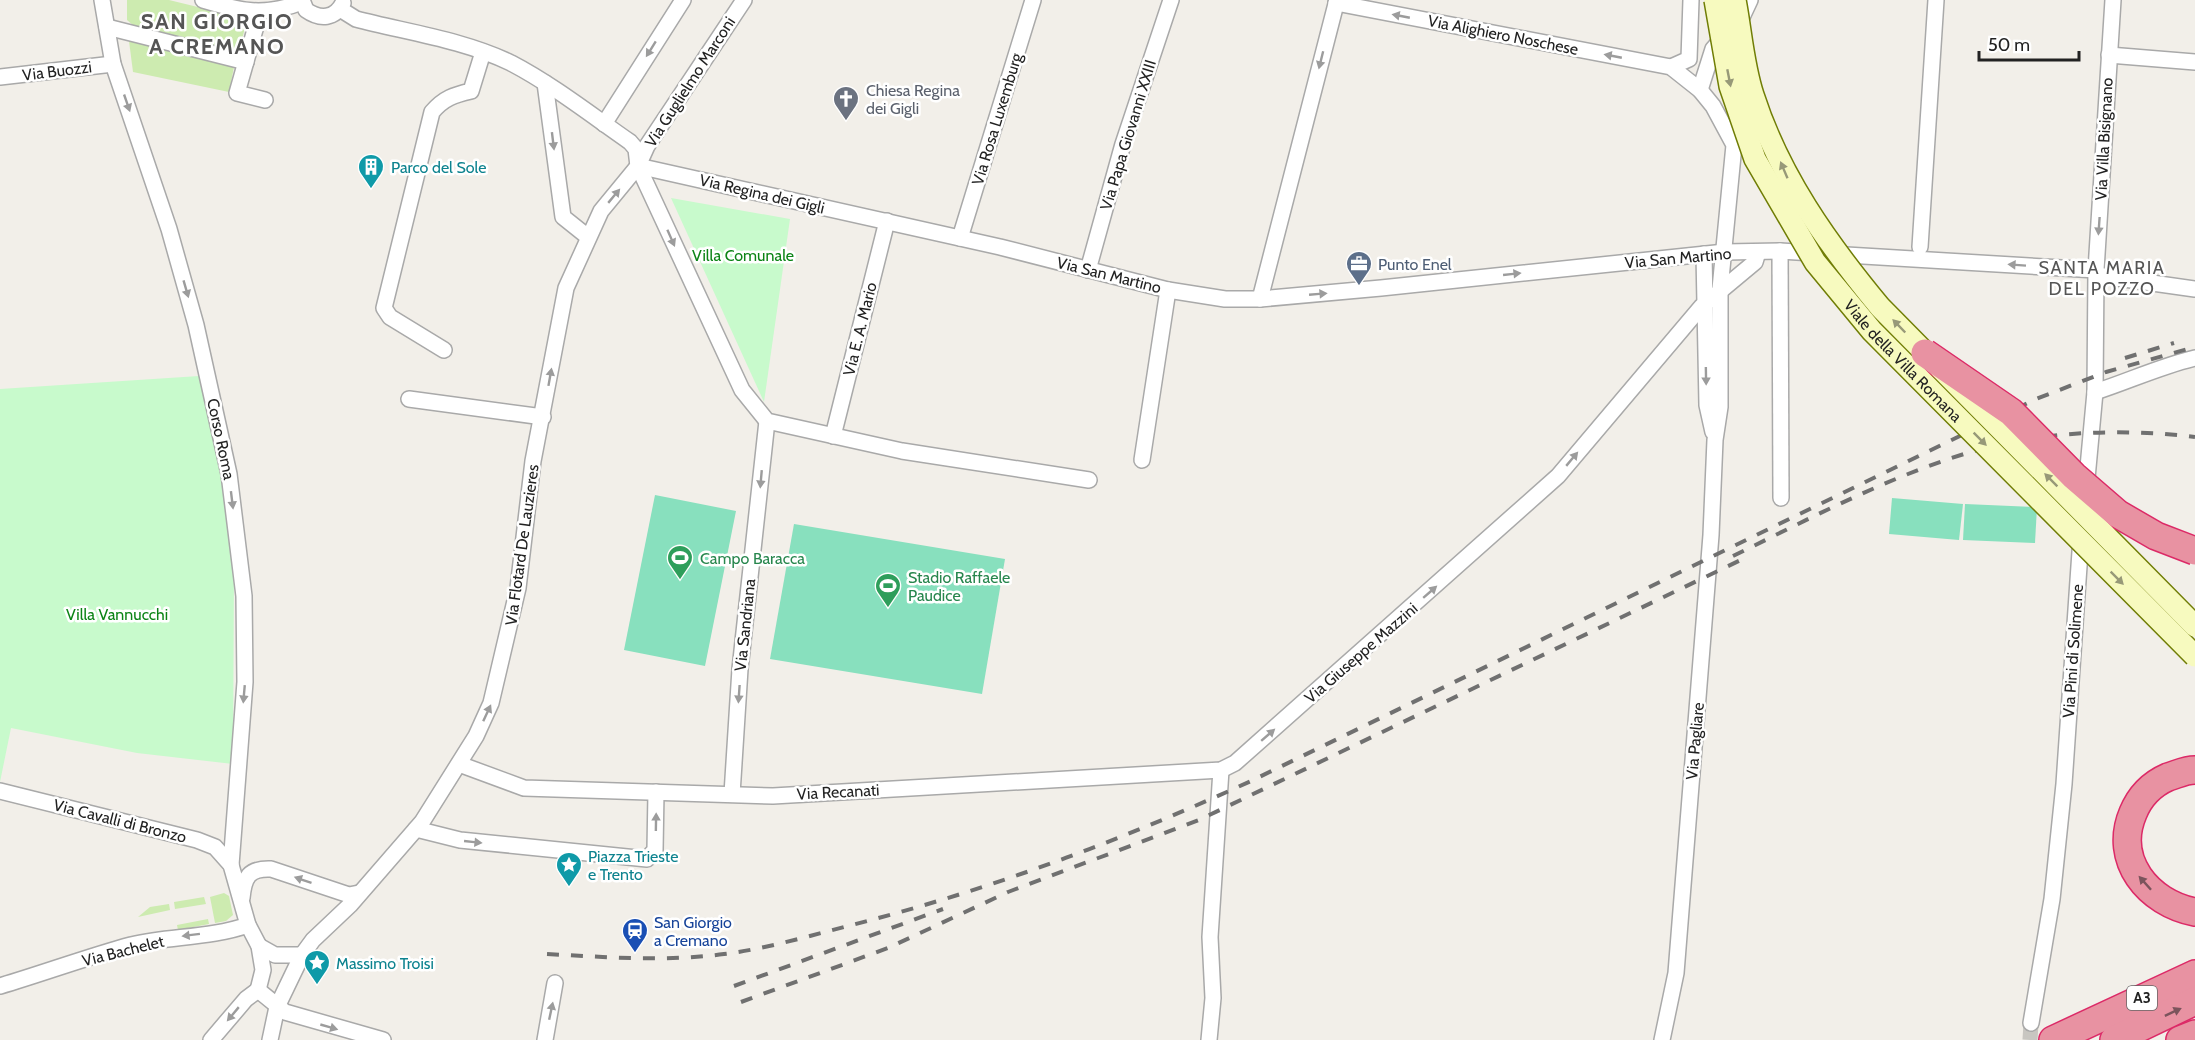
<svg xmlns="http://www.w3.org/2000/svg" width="2195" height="1040" font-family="Cabin,sans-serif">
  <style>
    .grass { fill: #cdebb0 }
    .park { fill: #c8facc }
    .pitch { fill: #88e0be }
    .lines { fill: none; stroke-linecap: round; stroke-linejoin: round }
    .minor-tunnel { stroke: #c8c6c1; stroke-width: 15; stroke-dasharray: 15 8; stroke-linecap: butt }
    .minor-casing { stroke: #a9a9a9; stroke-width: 18 }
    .motorway-casing { stroke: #dc2a67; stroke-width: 30 }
    .minor { stroke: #fff; stroke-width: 15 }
    .motorway { stroke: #e892a2; stroke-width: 27 }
    .rail { stroke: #707070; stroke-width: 4; stroke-dasharray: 12 12; stroke-linecap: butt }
    .secondary-bridge-casing { stroke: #707d05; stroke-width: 24; stroke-linecap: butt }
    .motorway-bridge-casing { stroke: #dc2a67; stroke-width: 30; stroke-linecap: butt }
    .secondary-bridge { stroke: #f7fabf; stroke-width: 21 }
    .motorway-bridge { stroke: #e892a2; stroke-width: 27 }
    .oneway { fill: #9c9c9c }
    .oneway2 { fill: #979978 }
    .oneway3 { fill: #7b545c }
    .labels { text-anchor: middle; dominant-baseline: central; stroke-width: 5; stroke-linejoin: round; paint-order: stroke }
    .shield { fill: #fff; stroke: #646464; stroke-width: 1.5 }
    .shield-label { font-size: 15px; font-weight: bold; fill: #222 }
    .street-label { font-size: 16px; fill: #222; stroke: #fff }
    .worship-label { font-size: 16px; fill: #5b616d; stroke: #fff; text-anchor: start }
    .culture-label { font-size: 16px; fill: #0d838f; stroke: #fff; text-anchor: start }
    .park-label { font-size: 16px; fill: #0c8416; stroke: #fff }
    .service-label { font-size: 16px; fill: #4e5e75; stroke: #fff; text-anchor: start }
    .leisure-label { font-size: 16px; fill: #27864d; stroke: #fff; text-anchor: start }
    .transit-label { font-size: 16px; fill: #164399; stroke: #fff; text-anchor: start }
    .neighbourhood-label { font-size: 18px; letter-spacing: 1.5px; fill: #555; stroke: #fff }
    .district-label { font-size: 22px; font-weight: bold; letter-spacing: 1.5px; fill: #555; stroke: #fff }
  </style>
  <rect width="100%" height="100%" fill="#f2efe9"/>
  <g class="grass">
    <path d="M127,0H169L247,19L240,48L236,53L134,26L127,20Z"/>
    <path d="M129,41L234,67L229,92L133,72Z"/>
    <path d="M224,893L229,896L233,915L226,921L215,923L210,897Z"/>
    <path d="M204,897L206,904L175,909L174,902Z"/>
    <path d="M169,904L170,910L138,917L150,907Z"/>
    <path d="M208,919L209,924L178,930L177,925Z"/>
  </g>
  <g class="park">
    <path d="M671,198L790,219L764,402Z"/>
    <path d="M199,376L218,459L234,569L233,764L137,753L11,728L0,782V389Z"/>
  </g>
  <g class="pitch">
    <path d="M655,495L736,511L705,666L624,650Z"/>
    <path d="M1892,498L1963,504L1959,540L1889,534Z"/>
    <path d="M1965,504L2037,507L2035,543L1963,540Z"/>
    <path d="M794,524L1005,559L982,694L770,659Z"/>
  </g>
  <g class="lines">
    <path class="minor-tunnel" d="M2030,1040L2031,1023"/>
    <defs>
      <g id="minor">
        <path d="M102,0L113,64L169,229L196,325L229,474L244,596L245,682L231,865"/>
        <path d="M203,0C240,11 264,17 302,2"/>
        <path d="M302,0L306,10C320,20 335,19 343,3"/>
        <path d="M1336,3L1671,67L1700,90L1713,106L1734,145L1720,289V407L1715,440L1711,535L1676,973L1662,1040"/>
        <path d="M340,9L356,19C406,32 464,40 511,63C553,85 591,115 630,142L636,149L638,166L742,390L767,421L902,451L1089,480"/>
        <path d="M260,12L237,93L265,100"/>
        <path d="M107,27L246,62"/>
        <path d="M2109,55L2195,62"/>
        <path d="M1671,67L1689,59L1691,0"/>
        <path d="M0,77L113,64"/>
        <path d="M545,83L563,217L588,237"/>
        <path d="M1700,90L1713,49L1743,15L1750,0"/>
        <path d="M604,124L683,0"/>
        <path d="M638,166L1000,247L1168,290L1225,299H1260L1381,288L1725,252L1780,251L2096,270"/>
        <path d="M960,238L1033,0"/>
        <path d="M1920,247L1936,0"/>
        <path d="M1780,251L1781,498"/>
        <path d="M1704,254L1707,405L1713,432"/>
        <path d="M1088,270L1123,144L1171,0"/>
        <path d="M2096,275L2195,289"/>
        <path d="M1260,299L1337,0"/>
        <path d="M444,350L390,317L384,308L432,112C444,98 454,95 471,91L483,52"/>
        <path d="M2095,392C2129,381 2161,366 2195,358"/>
        <path d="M409,399L543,417"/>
        <path d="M833,436L887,221"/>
        <path d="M1142,460L1168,290"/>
        <path d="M2086,489L2095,392L2096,270L2113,0"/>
        <path d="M459,764L524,788L773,796L1221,770L1235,763L1558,476L1701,307L1755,262L1758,252"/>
        <path d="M0,791L197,840L215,847L231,865L248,925L259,946L263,970L258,990"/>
        <path d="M732,794L740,669L767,421"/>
        <path d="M416,829L460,840L647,859L655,850L656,792"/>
        <path d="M242,898C244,877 249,868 271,869L349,895L359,893"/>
        <path d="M259,946L275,955H302"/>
        <path d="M0,986C44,973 87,957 131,945C170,936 211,938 248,925"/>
        <path d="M258,990L285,1012L383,1040"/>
        <path d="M2031,1023L2052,899L2064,784L2081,537"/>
        <path d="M211,1040L246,999L258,990"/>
        <path d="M270,1040L277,1007L302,955L313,940L350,905L422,822L476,736L491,703L518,588L533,461L566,288L601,211L638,166L647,146L744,0"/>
        <path d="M545,1040L555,983"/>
        <path d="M1209,1040L1213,998L1210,937L1221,770"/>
      </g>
      <g id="motorway">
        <path d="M2195,770C2185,770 2178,774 2168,777C2152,784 2140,796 2133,813C2113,860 2148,903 2195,912"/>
        <path d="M2053,1040L2195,974"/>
        <path d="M2114,1040L2195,1001"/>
        <path d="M2180,1040L2195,1034"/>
      </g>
    </defs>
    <use href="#minor" class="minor-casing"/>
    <use href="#motorway" class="motorway-casing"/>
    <use href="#minor" class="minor"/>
    <use href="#motorway" class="motorway"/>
    <g class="rail">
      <path d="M2125,358L2174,343"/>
      <path d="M1733,556C1809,519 1884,479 1964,454C2037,431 2119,428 2195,437"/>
      <path d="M547,954C606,957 666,962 724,954C765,949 805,937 844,927C984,892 1120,841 1251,781L2036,399L2106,372L2195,347"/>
      <path d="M734,986L943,909"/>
      <path d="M741,1002L888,948L1008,892L1199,820L1747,557"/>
    </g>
    <defs>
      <g id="secondary-bridge">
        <path id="s1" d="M1715,0L1730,86L1755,159L1815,262L1872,331L2195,656"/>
        <path d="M1735,0C1741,31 1743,65 1753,95C1779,176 1827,243 1880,307L2195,626"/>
      </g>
      <path id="motorway-bridge" d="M1925,353L2011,412L2074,476L2118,514L2156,536L2195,551"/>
    </defs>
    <use href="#secondary-bridge" class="secondary-bridge-casing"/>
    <use href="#motorway-bridge" class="motorway-bridge-casing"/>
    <use href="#secondary-bridge" class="secondary-bridge"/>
    <use href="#motorway-bridge" class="motorway-bridge"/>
  </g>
  <defs><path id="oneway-solid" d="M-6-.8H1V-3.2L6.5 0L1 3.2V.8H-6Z" transform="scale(1.5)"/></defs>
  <g class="oneway">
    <use href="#oneway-solid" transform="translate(1401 16) rotate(-169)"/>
    <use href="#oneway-solid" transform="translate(651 49) rotate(122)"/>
    <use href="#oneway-solid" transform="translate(1613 56) rotate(-169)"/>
    <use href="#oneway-solid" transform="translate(1321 60) rotate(104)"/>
    <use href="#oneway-solid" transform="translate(127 103) rotate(71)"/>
    <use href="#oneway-solid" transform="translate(553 141) rotate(83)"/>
    <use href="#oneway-solid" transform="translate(614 196) rotate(-50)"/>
    <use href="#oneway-solid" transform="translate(2099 226) rotate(94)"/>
    <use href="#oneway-solid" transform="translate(671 238) rotate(66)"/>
    <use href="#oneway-solid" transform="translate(2017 265) rotate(-176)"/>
    <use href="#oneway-solid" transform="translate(1512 274) rotate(-6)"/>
    <use href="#oneway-solid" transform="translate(186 289) rotate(74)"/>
    <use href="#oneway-solid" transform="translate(1318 294) rotate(-5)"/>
    <use href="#oneway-solid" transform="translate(1706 376) rotate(89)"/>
    <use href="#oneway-solid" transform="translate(550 377) rotate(-80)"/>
    <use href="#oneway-solid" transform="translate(1572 459) rotate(-50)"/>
    <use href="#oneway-solid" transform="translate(761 479) rotate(95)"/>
    <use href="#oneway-solid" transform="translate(232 500) rotate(83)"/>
    <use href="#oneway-solid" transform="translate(1430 592) rotate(-41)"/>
    <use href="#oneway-solid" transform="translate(244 694) rotate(95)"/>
    <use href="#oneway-solid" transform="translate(739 694) rotate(94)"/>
    <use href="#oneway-solid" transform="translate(487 713) rotate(-65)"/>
    <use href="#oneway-solid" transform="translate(1268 735) rotate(-41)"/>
    <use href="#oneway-solid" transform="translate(656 822) rotate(-89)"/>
    <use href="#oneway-solid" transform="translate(473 842) rotate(6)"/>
    <use href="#oneway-solid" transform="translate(303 880) rotate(-161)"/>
    <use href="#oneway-solid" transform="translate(191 935) rotate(173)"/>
    <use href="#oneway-solid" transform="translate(551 1011) rotate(-78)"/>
    <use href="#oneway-solid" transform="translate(233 1014) rotate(130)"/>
    <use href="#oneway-solid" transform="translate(329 1027) rotate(16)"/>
  </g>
  <g class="oneway2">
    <use href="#oneway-solid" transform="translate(1729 78) rotate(79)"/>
    <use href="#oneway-solid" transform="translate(1784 170) rotate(-113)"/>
    <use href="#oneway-solid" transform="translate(1899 326) rotate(-134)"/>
    <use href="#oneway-solid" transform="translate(1980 439) rotate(45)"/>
    <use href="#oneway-solid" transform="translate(2051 480) rotate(-135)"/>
    <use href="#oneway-solid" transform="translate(2117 578) rotate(45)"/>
  </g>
  <g class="oneway3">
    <use href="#oneway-solid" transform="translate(2145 883) rotate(-132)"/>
    <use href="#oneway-solid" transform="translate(2173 1012) rotate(-25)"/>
  </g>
  <defs>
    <symbol id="church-pin" viewBox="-11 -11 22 30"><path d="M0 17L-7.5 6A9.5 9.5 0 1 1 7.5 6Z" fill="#6b7280" stroke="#fff"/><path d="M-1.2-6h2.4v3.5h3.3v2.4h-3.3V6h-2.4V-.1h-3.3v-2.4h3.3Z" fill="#fff"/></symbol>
    <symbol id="building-pin" viewBox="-11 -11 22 30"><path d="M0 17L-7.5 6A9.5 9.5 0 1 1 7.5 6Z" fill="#0f9aa8" stroke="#fff"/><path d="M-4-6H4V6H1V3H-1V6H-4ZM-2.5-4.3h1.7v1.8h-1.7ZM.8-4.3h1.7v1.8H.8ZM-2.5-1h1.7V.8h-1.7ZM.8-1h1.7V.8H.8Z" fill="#fff"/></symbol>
    <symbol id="office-pin" viewBox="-11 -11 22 30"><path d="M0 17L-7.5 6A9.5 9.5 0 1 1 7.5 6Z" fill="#5c6f8a" stroke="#fff"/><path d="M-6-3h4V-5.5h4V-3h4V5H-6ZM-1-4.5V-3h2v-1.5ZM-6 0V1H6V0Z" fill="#fff"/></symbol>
    <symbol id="stadium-pin" viewBox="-11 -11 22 30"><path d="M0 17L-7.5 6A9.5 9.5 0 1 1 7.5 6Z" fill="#2e9e5b" stroke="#fff"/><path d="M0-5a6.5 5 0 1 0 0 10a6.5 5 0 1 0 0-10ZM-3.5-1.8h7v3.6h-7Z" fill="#fff"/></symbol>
    <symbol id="sight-pin" viewBox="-11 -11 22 30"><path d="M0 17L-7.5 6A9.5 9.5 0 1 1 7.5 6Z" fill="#0f9aa8" stroke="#fff"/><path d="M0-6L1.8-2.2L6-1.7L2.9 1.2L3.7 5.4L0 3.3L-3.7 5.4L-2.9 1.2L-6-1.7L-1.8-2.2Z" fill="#fff"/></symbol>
    <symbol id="station-pin" viewBox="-11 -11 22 30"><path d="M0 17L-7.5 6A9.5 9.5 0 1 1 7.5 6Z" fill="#1a4fb4" stroke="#fff"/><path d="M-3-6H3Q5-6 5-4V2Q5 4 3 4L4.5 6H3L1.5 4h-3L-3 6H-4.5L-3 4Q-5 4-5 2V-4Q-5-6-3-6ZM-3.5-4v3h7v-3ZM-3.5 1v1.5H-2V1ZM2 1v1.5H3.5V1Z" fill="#fff"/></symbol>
  </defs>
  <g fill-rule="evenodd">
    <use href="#church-pin" x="831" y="84" width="30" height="40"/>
    <use href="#building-pin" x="356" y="152" width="30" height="40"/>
    <use href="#office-pin" x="1344" y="249" width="30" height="40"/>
    <use href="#stadium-pin" x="665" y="543" width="30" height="40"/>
    <use href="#stadium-pin" x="873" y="571" width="30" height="40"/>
    <use href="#sight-pin" x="554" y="850" width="30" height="40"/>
    <use href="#station-pin" x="620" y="916" width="30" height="40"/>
    <use href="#sight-pin" x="302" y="948" width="30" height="40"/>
  </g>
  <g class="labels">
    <rect class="shield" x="2127" y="986" width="30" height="24" rx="4.5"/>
    <g class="shield-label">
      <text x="2142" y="998">A3</text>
    </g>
    <g class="street-label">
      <text transform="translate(1503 35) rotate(11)">Via Alighiero Noschese</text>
      <text transform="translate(57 71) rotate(-7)">Via Buozzi</text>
      <text transform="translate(690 82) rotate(-57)">Via Guglielmo Marconi</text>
      <text transform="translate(997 119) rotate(-73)">Via Rosa Luxemburg</text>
      <text transform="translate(1128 135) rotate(-73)">Via Papa Giovanni XXIII</text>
      <text transform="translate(2104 139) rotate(-87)">Via Villa Bisignano</text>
      <text transform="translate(762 194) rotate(13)">Via Regina dei Gigli</text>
      <text transform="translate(1678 258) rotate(-5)">Via San Martino</text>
      <text transform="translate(1109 275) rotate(14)">Via San Martino</text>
      <text transform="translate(860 329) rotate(-76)">Via E. A. Mario</text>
      <text stroke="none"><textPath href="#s1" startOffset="416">Viale della Villa Romana</textPath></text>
      <text transform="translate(221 439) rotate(78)">Corso Roma</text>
      <text transform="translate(522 545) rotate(-82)">Via Flotard De Lauzieres</text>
      <text transform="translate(745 625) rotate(-84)">Via Sandriana</text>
      <text transform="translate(2073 651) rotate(-86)">Via Pini di Solimene</text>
      <text transform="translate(1361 653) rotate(-41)">Via Giuseppe Mazzini</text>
      <text transform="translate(1695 741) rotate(-85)">Via Pagliare</text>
      <text transform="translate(838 792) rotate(-3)">Via Recanati</text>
      <text transform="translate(120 821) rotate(14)">Via Cavalli di Bronzo</text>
      <text transform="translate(123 951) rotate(-14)">Via Bachelet</text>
    </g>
    <g class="worship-label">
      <text x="866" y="90">Chiesa Regina<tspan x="866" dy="18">dei Gigli</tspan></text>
    </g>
    <g class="culture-label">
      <text x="391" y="167">Parco del Sole</text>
      <text x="588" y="856">Piazza Trieste<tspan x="588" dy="18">e Trento</tspan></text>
      <text x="336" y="963">Massimo Troisi</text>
    </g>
    <g class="park-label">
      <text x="743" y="255">Villa Comunale</text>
      <text x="117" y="614">Villa Vannucchi</text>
    </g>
    <g class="service-label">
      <text x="1378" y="264">Punto Enel</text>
    </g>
    <g class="leisure-label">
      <text x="700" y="558">Campo Baracca</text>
      <text x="908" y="577">Stadio Raffaele<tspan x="908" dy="18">Paudice</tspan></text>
    </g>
    <g class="transit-label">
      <text x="654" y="922">San Giorgio<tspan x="654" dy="18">a Cremano</tspan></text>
    </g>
    <g class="neighbourhood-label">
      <text x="2102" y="268">SANTA MARIA<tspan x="2102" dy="21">DEL POZZO</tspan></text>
    </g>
    <g class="district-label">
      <text x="217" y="21">SAN GIORGIO<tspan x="217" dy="25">A CREMANO</tspan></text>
    </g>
  </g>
  <path d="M1979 51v9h100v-9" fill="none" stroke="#222222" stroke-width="3"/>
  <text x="1988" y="51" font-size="18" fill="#222222" stroke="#ffffff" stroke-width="4.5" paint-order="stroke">50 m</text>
</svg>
